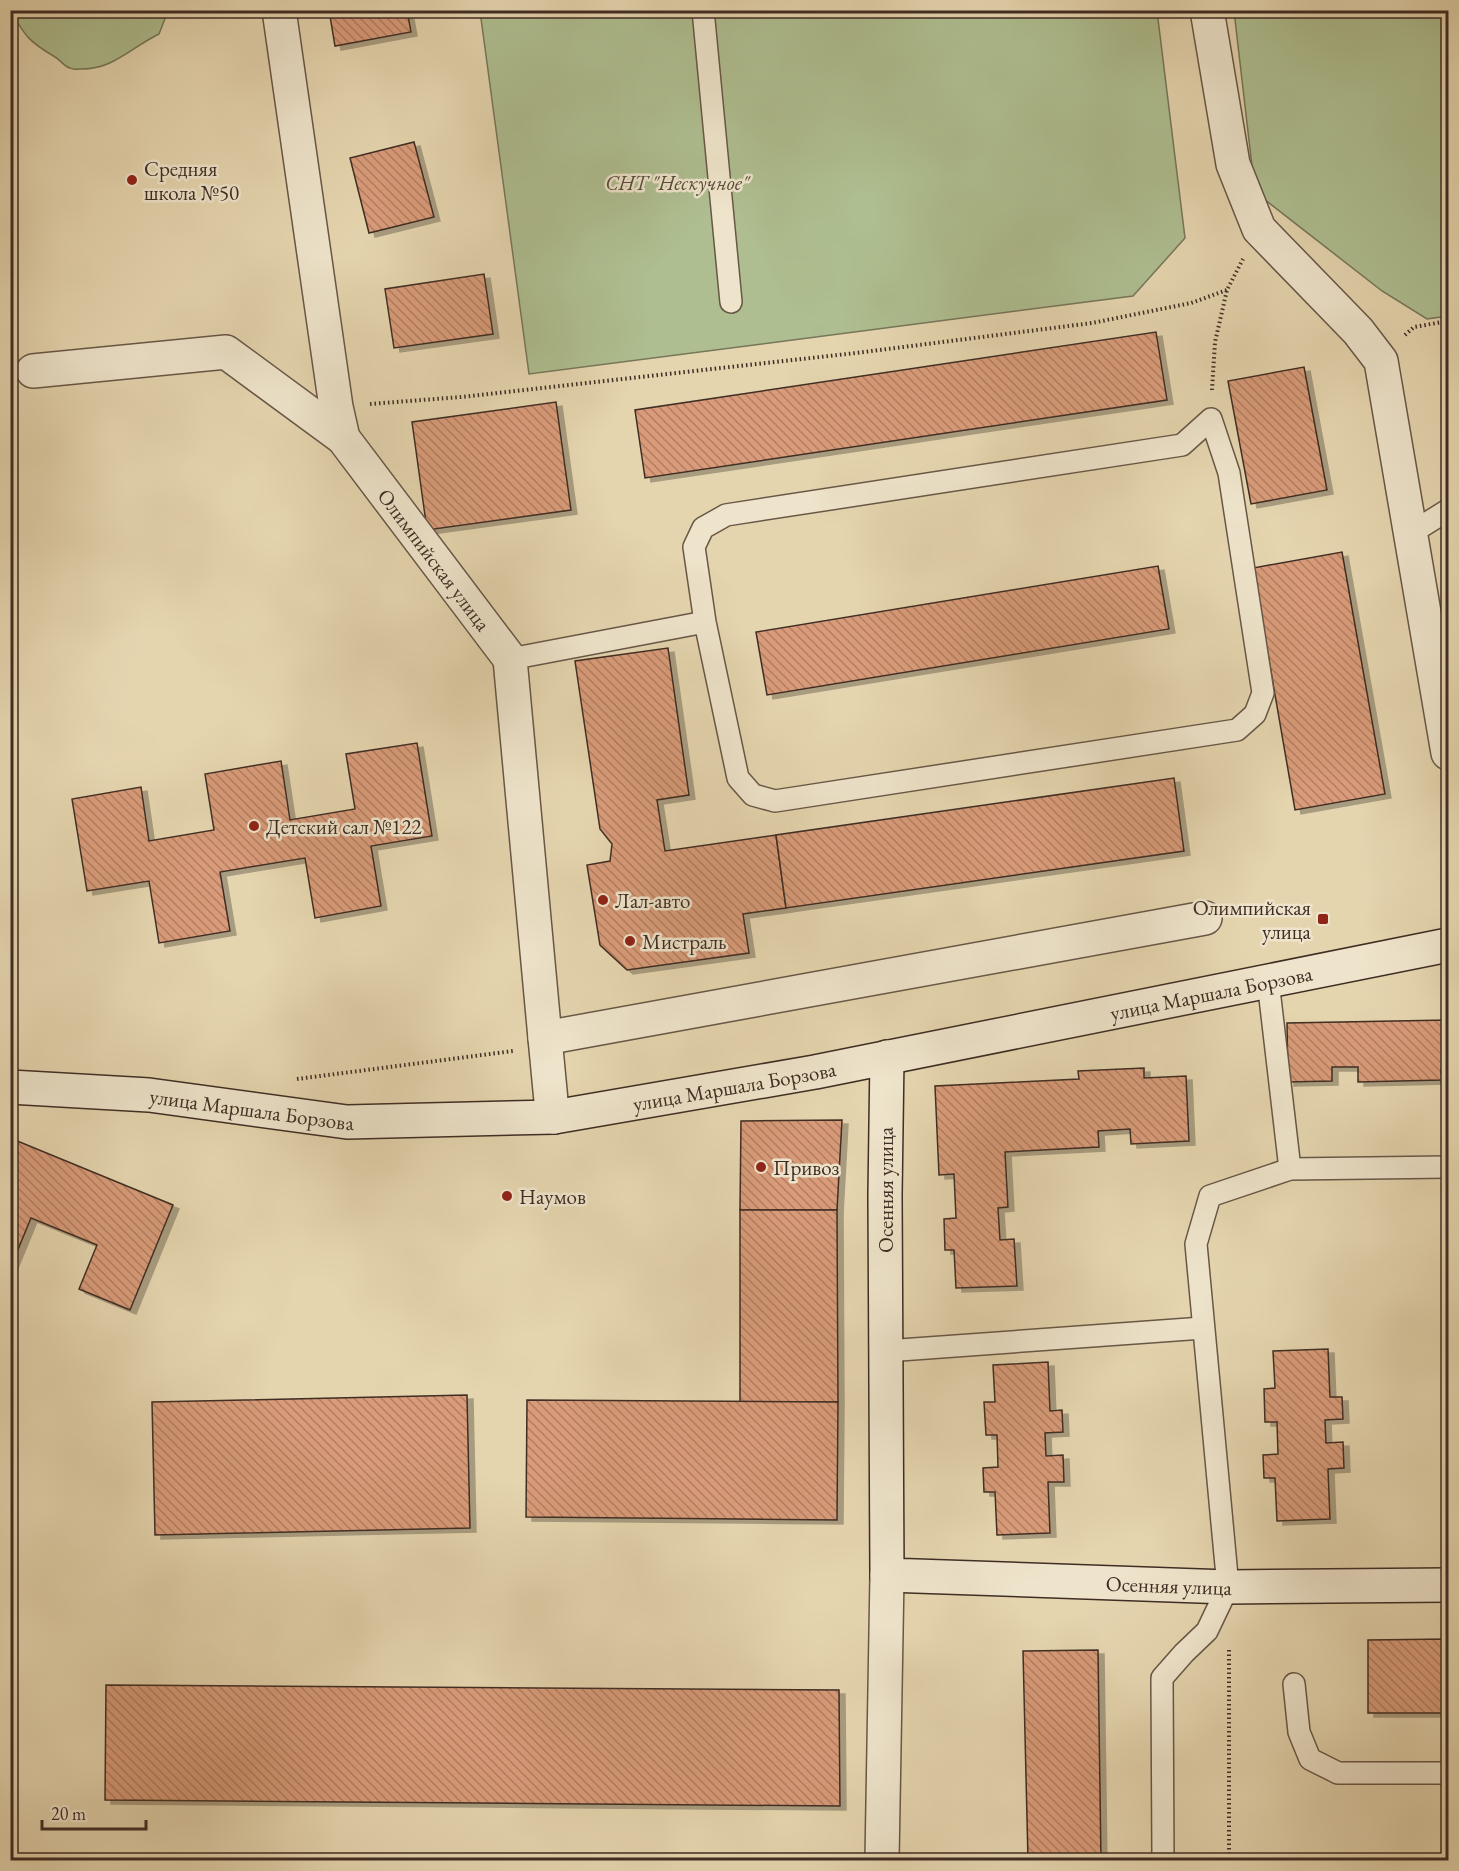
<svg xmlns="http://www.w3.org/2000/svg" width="1459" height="1871" font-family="'EB Garamond',serif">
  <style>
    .green { fill: #aebe90; stroke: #76765a; stroke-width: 1.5 }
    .building { fill: url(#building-back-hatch); stroke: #3f2d24; stroke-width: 1.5; filter: url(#shadow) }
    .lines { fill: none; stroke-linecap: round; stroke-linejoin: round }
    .lane-casing { stroke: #685747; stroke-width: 24 }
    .street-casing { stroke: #685747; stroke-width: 36 }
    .secondary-casing { stroke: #3f2d24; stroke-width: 36 }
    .path { stroke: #3f2d24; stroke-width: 4; stroke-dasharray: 1.5 3; stroke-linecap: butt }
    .lane { stroke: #eee4cb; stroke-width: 21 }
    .street { stroke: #eee4cb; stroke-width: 33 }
    .secondary { stroke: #eee4cb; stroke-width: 33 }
    .poi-dot { fill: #8f2418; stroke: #eee4cb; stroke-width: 2 }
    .labels { text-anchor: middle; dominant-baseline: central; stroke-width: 5; stroke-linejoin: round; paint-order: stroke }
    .poi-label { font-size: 21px; fill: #3f2d24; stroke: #eee4cb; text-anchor: start }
    .park-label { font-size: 21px; font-style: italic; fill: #554a3a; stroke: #eee4cb }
    .street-label { font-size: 21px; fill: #3f2d24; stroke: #eee4cb }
  </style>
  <defs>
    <pattern id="building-back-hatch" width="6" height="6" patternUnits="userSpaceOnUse" patternTransform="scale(1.5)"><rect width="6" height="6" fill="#d99b79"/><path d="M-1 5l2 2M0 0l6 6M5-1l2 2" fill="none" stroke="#b17f63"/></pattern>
    <filter id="shadow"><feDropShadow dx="6" dy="4" stdDeviation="0" flood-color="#0004"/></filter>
  </defs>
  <rect width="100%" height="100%" fill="#e5d5af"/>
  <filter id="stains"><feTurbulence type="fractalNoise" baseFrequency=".00333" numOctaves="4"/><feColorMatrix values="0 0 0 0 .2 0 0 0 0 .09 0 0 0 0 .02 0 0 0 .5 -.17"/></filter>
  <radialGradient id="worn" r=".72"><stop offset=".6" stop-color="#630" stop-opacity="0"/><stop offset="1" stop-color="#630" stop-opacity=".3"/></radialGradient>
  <g class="green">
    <path d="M11,11H168L159,34C130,48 113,70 80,69C76,69 73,70 70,68C65,67 60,60 55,57C30,42 25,37 11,11Z"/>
    <path d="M480,11H1157L1185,238L1133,296L529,374Z"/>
    <path d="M1234,11H1448V316L1427,319L1382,291L1255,192Z"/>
  </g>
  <g class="building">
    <path d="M329,10H407L411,32L335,46Z"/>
    <path d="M414,142L434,217L369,233L350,158Z"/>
    <path d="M484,274L493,334L394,348L385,289Z"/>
    <path d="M1156,332L1167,400L645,478L635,410Z"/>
    <path d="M1304,367L1327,490L1251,504L1228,381Z"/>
    <path d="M556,402L571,510L427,530L412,422Z"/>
    <path d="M1342,552L1385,794L1295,810L1253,568Z"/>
    <path d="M1158,566L1169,629L767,695L756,632Z"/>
    <path d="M668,648L689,795L657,800L665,851L776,835L786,908L743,914L749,953L627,970L600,945L587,865L610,861L612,844L600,829L575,661Z"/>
    <path d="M417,743L432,836L371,846L381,906L315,918L305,858L220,872L230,931L159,943L149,881L87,891L72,799L141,787L149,841L214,830L205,774L281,761L290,820L355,809L346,754Z"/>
    <path d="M1174,778L1184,851L786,908L776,835Z"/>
    <path d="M1448,1020V1070H1441L1442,1080L1358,1082V1067H1332V1081L1288,1082L1287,1023Z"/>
    <path d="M1144,1068V1078L1186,1076L1189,1141L1131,1144L1130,1129L1098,1131L1099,1147L1005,1152L1008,1207L998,1208L1000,1240L1014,1239L1017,1286L956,1288L954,1250H945L944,1219L956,1218L954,1174L939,1175L935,1086L1079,1079L1078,1071Z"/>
    <path d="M842,1120L837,1210H740L741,1121Z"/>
    <path d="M10,1138L173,1205L130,1310L79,1289L97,1245L31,1218L10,1269Z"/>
    <path d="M740,1210H837L838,1402H740Z"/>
    <path d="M1328,1349L1330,1397H1342L1343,1419L1325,1420L1326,1443L1343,1442L1344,1468L1328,1469L1330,1519L1277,1521L1275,1478H1264L1263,1455L1278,1454L1277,1422H1265L1264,1389L1275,1388L1273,1351Z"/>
    <path d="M1048,1362L1050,1411L1062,1410L1063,1432L1045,1433L1046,1456L1063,1455L1064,1482H1048L1050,1533L997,1535L995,1492H984L983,1468L998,1467L997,1435H986L984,1402H995L993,1365Z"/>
    <path d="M1448,1374V1407H1446L1445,1375Z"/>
    <path d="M467,1395L470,1528L155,1535L152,1402Z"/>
    <path d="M527,1400L838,1402L837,1520L526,1517Z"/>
    <path d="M1444,1440H1448V1463L1445,1464Z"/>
    <path d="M1448,1639V1713H1368V1640Z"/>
    <path d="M1098,1650L1101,1860H1028L1023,1651Z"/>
    <path d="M106,1685L839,1690L840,1806L105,1800Z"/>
  </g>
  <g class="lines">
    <defs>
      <g id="lane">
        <path d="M703,10L731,302"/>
        <path d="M1411,533L1448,510"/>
        <path d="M510,659L705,622L738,778L753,795L775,801L1237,730L1255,714L1263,693L1229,473L1211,419L1182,445L726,515L703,528L694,547L705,622"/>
        <path d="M1268,981L1290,1169"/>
        <path d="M886,1351L1203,1328"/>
        <path d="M1294,1684L1299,1732L1310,1759L1338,1773H1448"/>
        <path d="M1163,1860L1162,1678L1184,1653L1207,1631L1228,1587L1196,1244L1210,1196L1290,1169L1448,1167"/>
      </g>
      <g id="street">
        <path id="s1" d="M279,10L336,407L343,438L510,659L545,1038L551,1101L554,1117"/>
        <path d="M1207,10L1233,164L1259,229L1358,331L1381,361L1448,753"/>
        <path d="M33,371L226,352L343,438"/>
        <path d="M545,1038L1205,918"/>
        <path d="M882,1860L887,1575"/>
      </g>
      <g id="secondary">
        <path id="s2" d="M887,1057L885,1195L887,1575L1228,1587L1448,1585"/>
        <path id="s3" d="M10,1087L149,1095L347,1122L554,1117L815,1072L1448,945"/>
      </g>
    </defs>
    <use href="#lane" class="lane-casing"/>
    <use href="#street" class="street-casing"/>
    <use href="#secondary" class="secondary-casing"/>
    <g class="path">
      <path d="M1405,335L1414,327L1448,321"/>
      <path d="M1212,390L1215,342L1227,290L1243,259"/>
      <path d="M370,404L461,397L856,353L1092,323L1191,303L1227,290"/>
      <path d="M297,1079L513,1051"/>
      <path d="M1229,1650V1860"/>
    </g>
    <use href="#lane" class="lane"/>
    <use href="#street" class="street"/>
    <use href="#secondary" class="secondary"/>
  </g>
  <g class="poi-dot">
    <circle cx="132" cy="180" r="6"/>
    <circle cx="254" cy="826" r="6"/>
    <circle cx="603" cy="900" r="6"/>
    <rect x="1317" y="913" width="12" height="12" rx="3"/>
    <circle cx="630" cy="941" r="6"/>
    <circle cx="761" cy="1167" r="6"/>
    <circle cx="507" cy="1196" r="6"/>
  </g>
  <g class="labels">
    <g class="poi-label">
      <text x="144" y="168">Средняя<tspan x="144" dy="24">школа №50</tspan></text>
      <text x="266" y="826">Детский сал №122</text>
      <text x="615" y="900">Лал-авто</text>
      <text x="1311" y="907" text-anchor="end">Олимпийская<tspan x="1311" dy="24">улица</tspan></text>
      <text x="642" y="941">Мистраль</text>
      <text x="773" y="1167">Привоз</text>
      <text x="519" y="1196">Наумов</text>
    </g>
    <g class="park-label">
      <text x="677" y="182">СНТ "Нескучное"</text>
    </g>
    <g class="street-label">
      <text stroke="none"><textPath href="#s1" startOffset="585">Олимпийская улица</textPath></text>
      <text stroke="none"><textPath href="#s3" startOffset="1215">улица Маршала Борзова</textPath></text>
      <text stroke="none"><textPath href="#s3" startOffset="729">улица Маршала Борзова</textPath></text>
      <text stroke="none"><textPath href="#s3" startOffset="243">улица Маршала Борзова</textPath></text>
      <text transform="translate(885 1190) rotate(-90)">Осенняя улица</text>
      <text stroke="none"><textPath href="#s2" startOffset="800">Осенняя улица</textPath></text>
    </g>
  </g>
  <rect width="1459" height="1871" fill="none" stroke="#e5d5af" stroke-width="36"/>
  <rect x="12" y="12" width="1435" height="1847" fill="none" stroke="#3f2d24" stroke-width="3"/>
  <rect x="18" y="18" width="1423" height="1835" fill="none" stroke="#3f2d24" stroke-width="1.5"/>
  <path d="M42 1820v9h104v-9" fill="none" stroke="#3f2d24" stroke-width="3"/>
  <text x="51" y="1820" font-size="18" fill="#3f2d24" stroke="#eee4cb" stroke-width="4.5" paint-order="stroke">20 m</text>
  <rect width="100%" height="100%" filter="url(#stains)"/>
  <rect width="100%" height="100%" fill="url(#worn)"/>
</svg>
